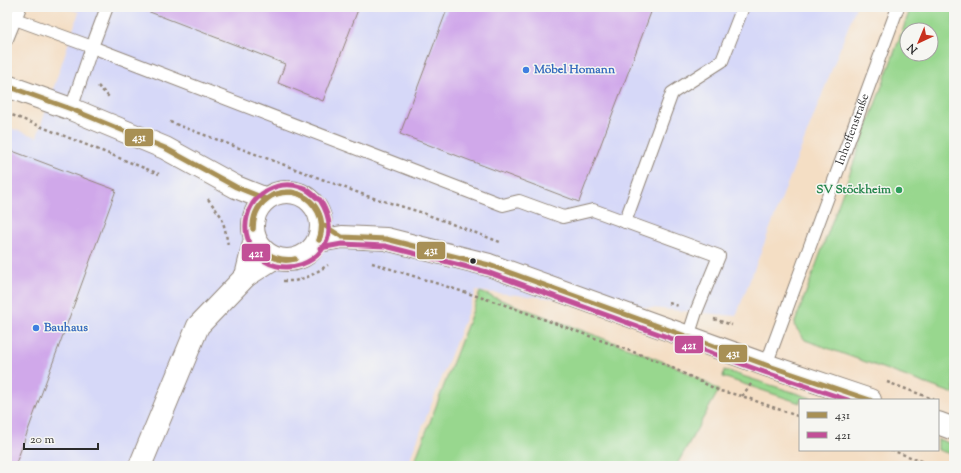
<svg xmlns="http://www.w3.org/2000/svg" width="961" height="473" font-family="'Sorts Mill Goudy',serif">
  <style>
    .built { fill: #d6d8f8 }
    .green { fill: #98d78e; stroke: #62815c; fill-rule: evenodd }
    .building { fill: #d0a8ea }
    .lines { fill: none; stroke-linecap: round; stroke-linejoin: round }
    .service-casing { stroke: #908478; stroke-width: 14 }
    .minor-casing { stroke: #908478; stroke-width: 24 }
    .tertiary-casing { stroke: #908478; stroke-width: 24 }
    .path { stroke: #908478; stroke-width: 2.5; stroke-dasharray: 3 3; stroke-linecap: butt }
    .service { stroke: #fff; stroke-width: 12 }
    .minor { stroke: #fff; stroke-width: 22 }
    .tertiary { stroke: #fff; stroke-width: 22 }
    .bus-1-casing { stroke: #f6f6f2; stroke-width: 8 }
    .bus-2-casing { stroke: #f6f6f2; stroke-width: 8 }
    .bus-1 { stroke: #a89055; stroke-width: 5 }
    .bus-2 { stroke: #c24f97; stroke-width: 5 }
    .shop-dot { fill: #3f7fe0; stroke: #f6f6f2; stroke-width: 1.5 }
    .leisure-dot { fill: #2e9e5b; stroke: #f6f6f2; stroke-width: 1.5 }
    .bus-dot { fill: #2b2b2b; stroke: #f6f6f2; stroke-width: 1.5 }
    .labels { text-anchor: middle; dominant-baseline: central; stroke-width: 3; stroke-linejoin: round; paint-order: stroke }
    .shop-label { font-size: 12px; font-weight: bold; fill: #366cbe; stroke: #f6f6f2; text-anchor: start }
    .street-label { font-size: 12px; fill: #2b2b2b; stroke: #f6f6f2 }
    .leisure-label { font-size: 12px; font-weight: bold; fill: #27864d; stroke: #f6f6f2; text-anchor: end }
    .line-badge { stroke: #f6f6f2; stroke-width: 1.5 }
    .badge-label { font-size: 11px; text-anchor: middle; font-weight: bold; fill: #fff }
  </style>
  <rect width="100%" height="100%" fill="#f6f6f2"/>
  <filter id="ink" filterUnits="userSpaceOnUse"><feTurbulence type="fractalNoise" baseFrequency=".025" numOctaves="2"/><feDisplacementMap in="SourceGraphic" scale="8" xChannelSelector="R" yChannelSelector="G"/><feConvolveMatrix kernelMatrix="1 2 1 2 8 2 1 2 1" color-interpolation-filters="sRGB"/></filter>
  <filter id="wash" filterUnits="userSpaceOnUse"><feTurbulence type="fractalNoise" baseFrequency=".012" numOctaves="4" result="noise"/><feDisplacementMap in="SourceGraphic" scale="16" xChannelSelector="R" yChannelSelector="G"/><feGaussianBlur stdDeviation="0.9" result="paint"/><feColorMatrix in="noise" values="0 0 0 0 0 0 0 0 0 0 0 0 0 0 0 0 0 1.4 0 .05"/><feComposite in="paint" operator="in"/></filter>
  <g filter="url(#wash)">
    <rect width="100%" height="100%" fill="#f4dec4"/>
    <path class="built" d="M64,7H856L736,316L476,291L407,466H7V127L37,137L79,12Z"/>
    <g class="green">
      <path d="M911,7H954V394L805,340L794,325ZM907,30H931V54H907Z"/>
      <path d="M480,292L634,350L679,368L719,390L676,466H413Z"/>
      <path d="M724,370L817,400H800V403L723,377Z"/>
      <path d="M938,439L954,445V455L938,450Z"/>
    </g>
    <g id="blocks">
      <g class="building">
        <path d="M142,7H359L323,101L278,83L285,64L142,9Z"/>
        <path d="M448,7H653L579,202L400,134Z"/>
        <path d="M7,149L116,190L15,466H7Z"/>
      </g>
    </g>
  </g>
  <g filter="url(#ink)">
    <use href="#blocks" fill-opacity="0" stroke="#908478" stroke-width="1"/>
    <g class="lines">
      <defs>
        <g id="service">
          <path d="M107,7L92,47L503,205L519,201L563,217L593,210L719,256L696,312L688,337"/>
          <path d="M7,16L92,47L71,109"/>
          <path d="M7,39L20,7"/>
          <path d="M625,222L672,93L722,61L743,7"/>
          <path id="s1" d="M766,365L898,7"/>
        </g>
        <g id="minor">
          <path d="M246,276L255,239"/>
          <path d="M140,466L198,326L246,276L274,258"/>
        </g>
        <g id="tertiary">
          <path d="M7,86L71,109L165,148L236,187L266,199"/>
          <circle cx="287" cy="226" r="34"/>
          <path d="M319,241L342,237L386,239L489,265L766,365L870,400"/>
          <path d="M938,423L954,429"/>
        </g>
      </defs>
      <use href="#service" class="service-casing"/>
      <use href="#minor" class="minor-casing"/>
      <use href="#tertiary" class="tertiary-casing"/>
      <g class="path">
        <path d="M98,86L110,98"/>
        <path d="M7,113L159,174"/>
        <path d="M170,122L367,196L420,212L500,242"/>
        <path d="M208,199L221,216L225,229L228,245"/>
        <path d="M372,263L505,305L611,344L658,361L720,391L742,396L800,417"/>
        <path d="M283,281H295L310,276L328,265"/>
        <path d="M669,303L679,306"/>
        <path d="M714,319L732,325"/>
        <path d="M887,382L933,399"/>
        <path d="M742,396L751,384"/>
        <path d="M891,450L935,466"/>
      </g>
      <use href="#service" class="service"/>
      <use href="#minor" class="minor"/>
      <use href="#tertiary" class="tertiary"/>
      <defs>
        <g id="bus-1">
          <path d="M7,86L71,109L165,148L236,187L266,199"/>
          <path d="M273,195C277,194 281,192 285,192C311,191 329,216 319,240"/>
          <path d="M273,195C279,193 286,192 292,192C309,195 324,213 321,231C321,234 320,237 319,240"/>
          <path d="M322,224L342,237L386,239L489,265L766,365L870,400"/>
          <path d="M253,229C252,214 260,201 273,195"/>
          <path d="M253,229C254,212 259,204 273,195"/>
          <path d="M264,251C273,258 283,261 295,259"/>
          <path d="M264,251C273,259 283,263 295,259"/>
        </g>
        <g id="bus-2">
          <path d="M318,199C313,194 308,189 301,187C278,179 252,194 247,217C244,229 247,242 255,252C278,282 331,264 329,226C329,217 325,208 320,200"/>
          <path d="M320,248L342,244L385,246L487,272L764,372L848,400"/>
        </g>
      </defs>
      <use href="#bus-1" class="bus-1-casing"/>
      <use href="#bus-2" class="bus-2-casing"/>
      <use href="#bus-1" class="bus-1"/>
      <use href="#bus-2" class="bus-2"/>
    </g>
  </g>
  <g class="shop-dot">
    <circle cx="526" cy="70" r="4"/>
    <circle cx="36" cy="328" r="4"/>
  </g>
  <circle class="leisure-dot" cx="899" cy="190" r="4"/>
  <circle class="bus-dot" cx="473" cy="261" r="3.5"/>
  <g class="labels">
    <g class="shop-label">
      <text x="534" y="70">Möbel Homann</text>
      <text x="44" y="328">Bauhaus</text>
    </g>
    <g class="street-label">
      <text stroke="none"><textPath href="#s1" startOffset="251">Inhoffenstraße</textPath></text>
    </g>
    <g class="leisure-label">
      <text x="891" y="190">SV Stöckheim</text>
    </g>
  </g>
  <g class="line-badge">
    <rect x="124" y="128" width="30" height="19" rx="4" fill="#a89055"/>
    <rect x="416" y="241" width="30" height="19" rx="4" fill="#a89055"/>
    <rect x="241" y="243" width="30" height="19" rx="4" fill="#c24f97"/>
    <rect x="674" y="335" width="30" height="19" rx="4" fill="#c24f97"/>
    <rect x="718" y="344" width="30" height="19" rx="4" fill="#a89055"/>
  </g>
  <g class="badge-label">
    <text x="139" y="141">431</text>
    <text x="431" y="254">431</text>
    <text x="256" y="257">421</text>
    <text x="689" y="349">421</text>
    <text x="733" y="357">431</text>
  </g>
  <rect width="961" height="473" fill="none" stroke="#f6f6f2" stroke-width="24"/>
  <rect x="799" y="399" width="140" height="52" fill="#f6f6f2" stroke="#a5a5a2"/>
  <rect x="807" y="412" width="20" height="6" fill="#a89055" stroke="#a5a5a2"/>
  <text x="835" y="419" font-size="12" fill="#2b2b2b">431</text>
  <rect x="807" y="432" width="20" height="6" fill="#c24f97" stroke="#a5a5a2"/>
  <text x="835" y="439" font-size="12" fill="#2b2b2b">421</text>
  <g transform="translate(919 42) rotate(224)"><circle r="19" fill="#f6f6f2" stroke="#a5a5a2"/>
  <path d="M0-3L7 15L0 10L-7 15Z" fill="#c8321e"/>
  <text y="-6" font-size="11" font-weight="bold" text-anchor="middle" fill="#2b2b2b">N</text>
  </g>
  <path d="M24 443v6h74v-6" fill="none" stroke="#2b2b2b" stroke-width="2"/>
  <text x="30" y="443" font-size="12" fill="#2b2b2b" stroke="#f6f6f2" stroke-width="3" paint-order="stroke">20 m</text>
</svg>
